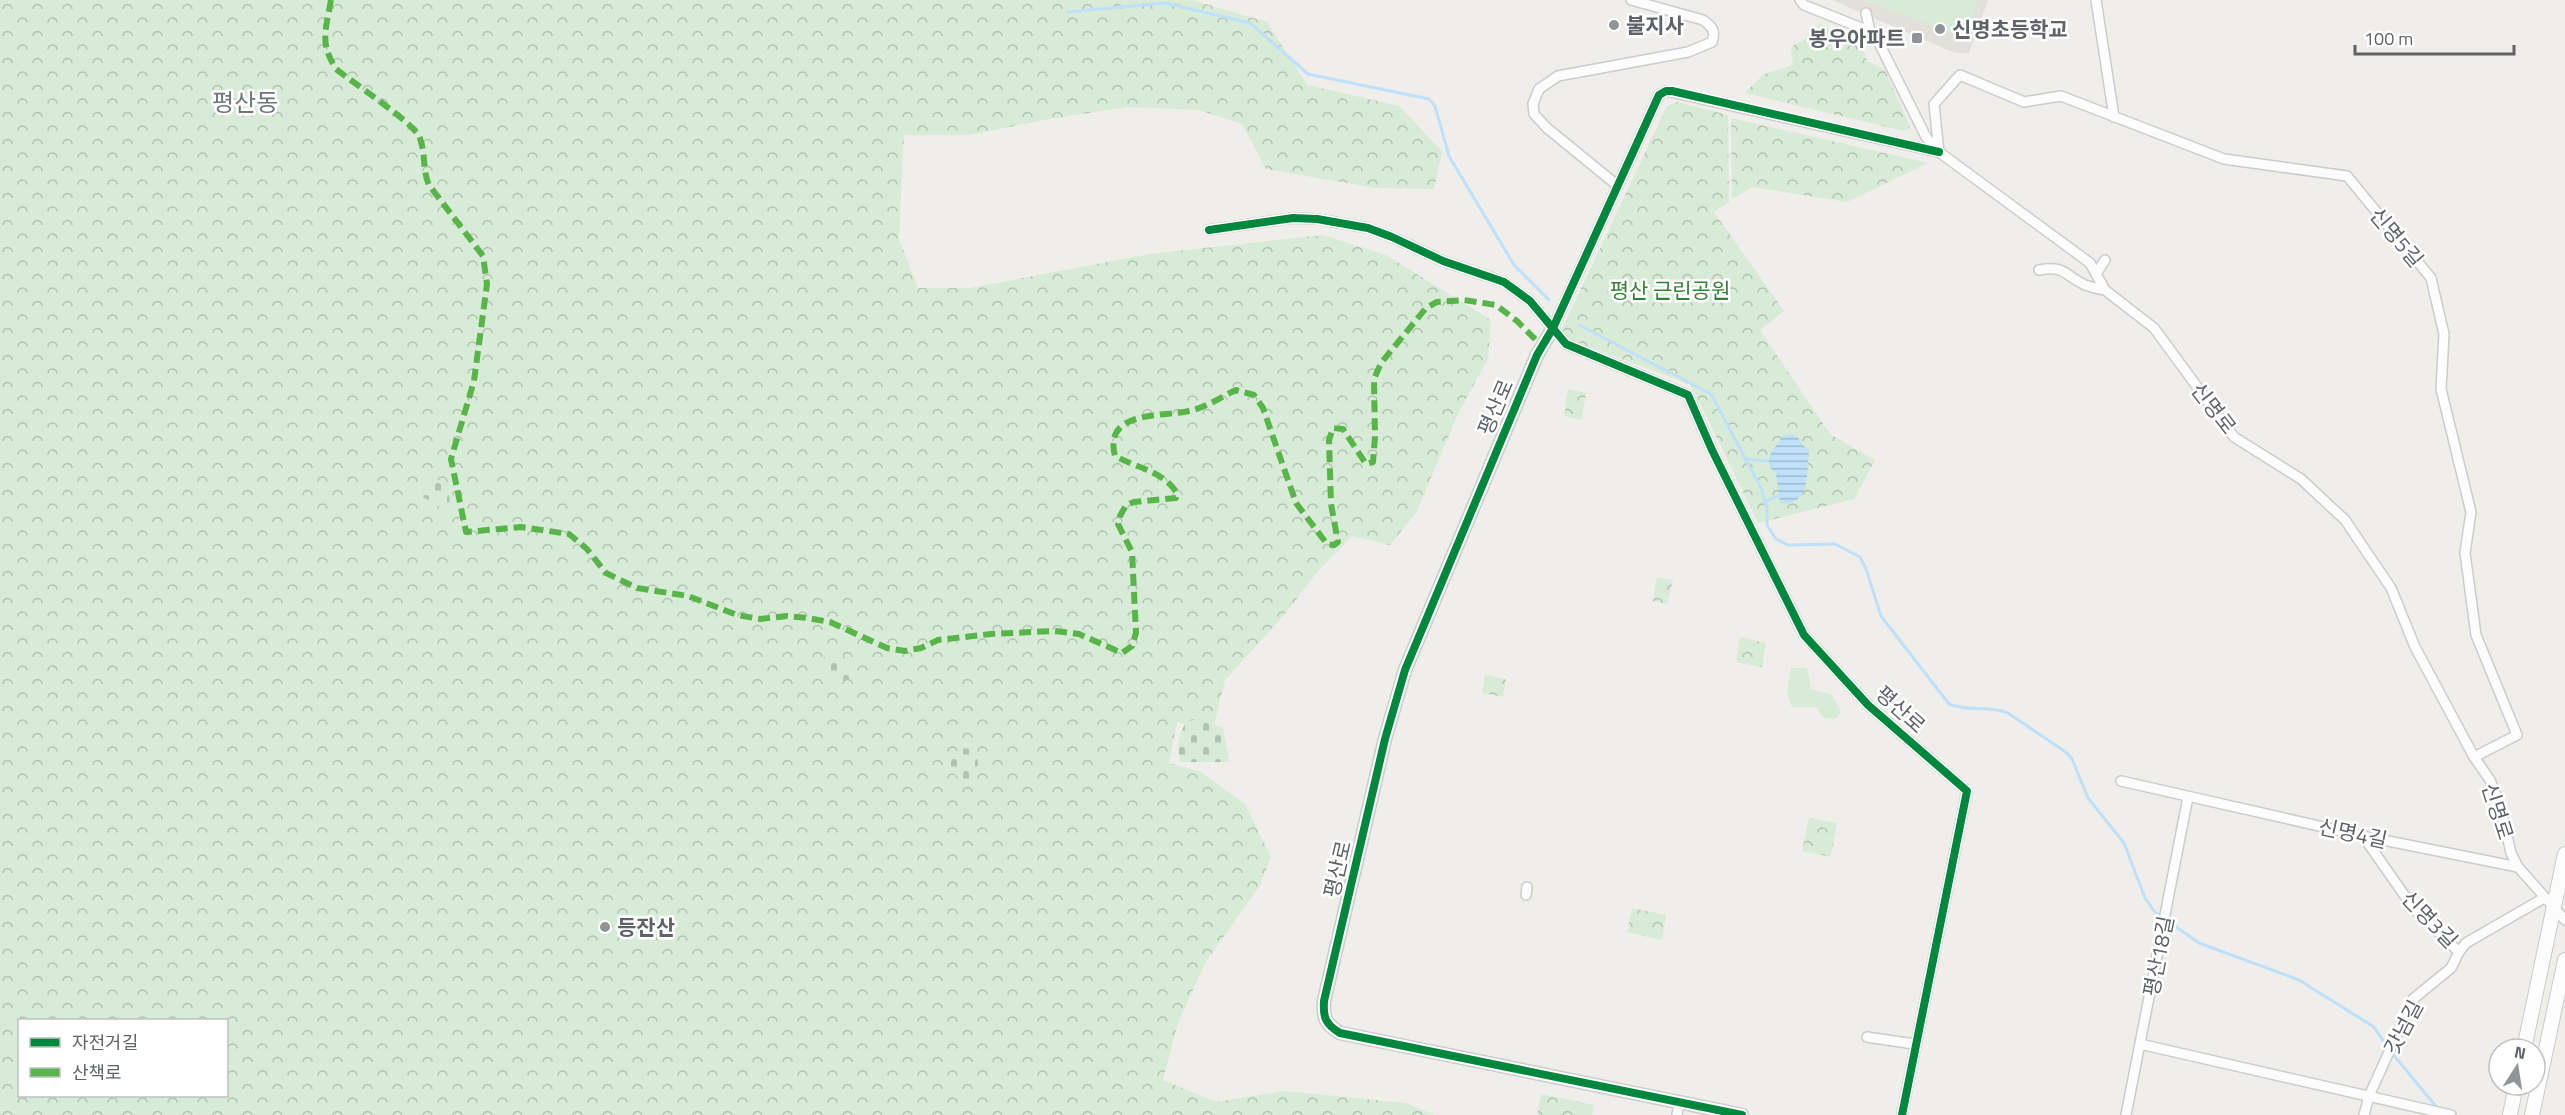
<svg xmlns="http://www.w3.org/2000/svg" width="2565" height="1115" font-family="'Titillium Web','Noto Sans KR',sans-serif">
  <style>
    .education { fill: #e2e0da }
    .forest { fill: url(#forest-crowns); fill-rule: evenodd }
    .cemetery { fill: url(#cemetery-stones) }
    .pitch { fill: #d8ebd6 }
    .water { fill: url(#water-rules) }
    .lines { fill: none; stroke-linecap: round; stroke-linejoin: round }
    .stream { stroke: #bfe0f9; stroke-width: 3 }
    .minor-casing { stroke: #cbcccc; stroke-width: 12 }
    .tertiary-casing { stroke: #cbcccc; stroke-width: 15 }
    .secondary-casing { stroke: #cacacb; stroke-width: 16 }
    .minor { stroke: #fdfcfc; stroke-width: 9 }
    .tertiary { stroke: #fdfcfc; stroke-width: 12 }
    .secondary { stroke: #fdfcfc; stroke-width: 14 }
    .quiet { stroke: #58b549; stroke-width: 6; stroke-dasharray: 12 6; stroke-linecap: butt }
    .cycleway-casing { stroke: #fff; stroke-width: 11 }
    .cycleway { stroke: #00873e; stroke-width: 8 }
    .poi-dot { fill: #919496; stroke: #fff; stroke-width: 2 }
    .labels { text-anchor: middle; dominant-baseline: central; stroke-width: 5; stroke-linejoin: round; paint-order: stroke }
    .poi-label { font-size: 21px; font-weight: bold; fill: #5f6368; stroke: #fff; text-anchor: start }
    .street-label { font-size: 21px; fill: #5f6368; stroke: #fff }
    .park-label { font-size: 21px; fill: #348238; stroke: #fff }
    .quarter-label { font-size: 24px; fill: #70757a; stroke: #fff }
  </style>
  <defs>
    <pattern id="forest-crowns" width="20" height="18" patternUnits="userSpaceOnUse" patternTransform="scale(1.5)"><rect width="20" height="18" fill="#d8ebd6"/><path d="M2 6a3 3 0 1 1 6 0M12 15a3 3 0 1 1 6 0" fill="none" stroke="#b2c2b1"/></pattern>
    <pattern id="cemetery-stones" width="16" height="16" patternUnits="userSpaceOnUse" patternTransform="scale(1.5)"><rect width="16" height="16" fill="#d8ebd6"/><path d="M2 7V4a2 2 0 0 1 4 0v3zM10 15v-3a2 2 0 0 1 4 0v3z" fill="#b2c2b1"/></pattern>
    <pattern id="water-rules" width="6" height="5" patternUnits="userSpaceOnUse" patternTransform="scale(1.5)"><rect width="6" height="5" fill="#bfe0f9"/><path d="M0 2.5h6" fill="none" stroke="#9eb9cd"/></pattern>
  </defs>
  <rect width="100%" height="100%" fill="#efeeea"/>
  <path class="education" d="M1832,0H1988L1969,53H1955Z"/>
  <g class="forest">
    <path d="M0,0H1192L1267,22L1307,85L1399,106L1442,151L1434,189L1376,188L1266,169L1242,124L1199,110L1127,107L1044,120L969,135H904L899,239L918,288H970L1150,254L1323,235L1386,255L1491,320L1488,359L1458,414L1416,513L1390,545L1352,536L1318,571L1285,614L1225,680L1214,725L1177,723L1169,763L1201,772L1245,804L1271,857L1259,887L1205,963L1178,1023L1163,1080L1216,1102L1285,1091L1406,1103L1435,1115H0ZM20,1020H226V1096H20Z"/>
    <path d="M1820,24L1829,28L1832,48L1834,51L1840,50L1849,38L1859,37L1867,61L1885,70L1910,127L1904,131L1745,93L1764,74L1793,65L1791,47L1805,39L1811,29Z"/>
    <path d="M1677,102L1728,115L1729,202L1714,212L1784,311L1760,330L1830,434L1875,460L1854,499L1758,523L1691,385L1569,339L1562,329L1667,106Z"/>
    <path d="M1731,118L1928,163L1847,202L1753,187L1732,199Z"/>
    <path d="M1568,389L1586,393L1582,420L1564,416Z"/>
    <path d="M1657,577L1673,580L1667,604L1653,601Z"/>
    <path d="M1740,637L1766,643L1762,667L1736,662Z"/>
    <path d="M1485,675L1506,679L1503,697L1482,693Z"/>
    <path d="M1809,818L1837,823L1831,857L1802,851Z"/>
    <path d="M1632,908L1666,915L1662,940L1627,932Z"/>
    <path d="M1541,1094L1594,1105L1592,1115H1537Z"/>
  </g>
  <g class="cemetery">
    <path d="M432,478L443,482L449,492L450,505L446,510L421,496Z"/>
    <path d="M836,651L842,654L851,667L849,679L834,684L826,673L822,660L828,653Z"/>
    <path d="M1202,719L1223,728L1229,762H1180C1176,745 1178,735 1187,721Z"/>
    <path d="M959,748L976,749L978,764L972,783L954,774L950,763Z"/>
  </g>
  <g class="pitch">
    <path d="M1864,0H1978L1964,38Z"/>
    <path d="M1791,668H1807L1811,689L1832,695L1841,711L1836,719L1824,718L1816,707H1792L1787,694Z"/>
  </g>
  <path class="water" d="M1792,434C1801,437 1801,446 1809,450C1806,473 1812,506 1780,503L1776,473C1759,461 1775,449 1783,436Z"/>
  <g class="lines">
    <g class="stream">
      <path d="M1068,12L1165,3L1250,23L1308,74L1429,99L1435,106L1449,156L1514,265L1549,300"/>
      <path d="M1579,325L1711,394L1761,488L1767,508V525L1776,539L1788,545L1835,544L1860,557L1866,569L1881,616L1949,704C1968,712 1990,705 2008,713L2067,753L2072,759L2088,798L2124,843L2145,898L2155,912L2199,943L2299,980L2374,1027L2388,1048"/>
      <path d="M1745,459L1767,461"/>
      <path d="M1765,502L1779,495"/>
      <path d="M2392,1053L2439,1110"/>
    </g>
    <defs>
      <g id="minor">
        <path d="M1800,0L1804,5L1874,33L1926,137L1939,152L2090,263L2105,290L2154,328L2234,437L2301,479L2345,520L2391,588L2415,647L2474,757L2490,780L2500,805L2511,853L2518,867L2565,920"/>
        <path d="M2096,0L2114,117"/>
        <path d="M1866,13L1870,31"/>
        <path d="M1939,152L1934,104L1960,75L2024,102L2061,96L2224,159L2347,176L2431,278L2444,334L2441,389L2471,512L2465,553L2476,635L2517,735L2474,757"/>
        <path d="M1618,186L1547,128L1534,114L1533,104L1539,89L1558,76L1688,52L1712,42C1716,30 1712,27 1703,20L1631,0"/>
        <path d="M1209,230L1293,218L1317,219L1368,228L1392,237L1443,261L1504,282L1530,301L1566,344L1688,395L1712,450L1804,635L1868,705L1967,791L1902,1115"/>
        <path d="M2039,270C2065,265 2064,275 2085,285C2091,287 2098,289 2105,290"/>
        <path d="M2096,274L2105,260"/>
        <path d="M1553,328L1659,95L1666,91L1938,152"/>
        <path d="M2121,781L2363,836L2518,867"/>
        <path d="M2363,836L2414,909L2459,952L2466,943L2544,898"/>
        <path d="M1526,895L1527,887"/>
        <path d="M1867,1037L1914,1044"/>
        <path d="M2140,1044L2451,1115"/>
        <path d="M1677,1115L1679,1102"/>
        <path d="M2126,1115L2188,797"/>
        <path d="M2364,1115L2369,1096L2413,999L2451,968L2459,952"/>
      </g>
      <path id="tertiary" d="M1553,328L1537,355L1405,670L1385,739L1324,1001C1323,1017 1325,1024 1340,1033L1742,1115"/>
      <g id="secondary">
        <path d="M2524,1049L2565,854"/>
        <path d="M2510,1115L2516,1085"/>
        <path d="M2532,1115L2565,960"/>
      </g>
    </defs>
    <use href="#minor" class="minor-casing"/>
    <use href="#tertiary" class="tertiary-casing"/>
    <use href="#secondary" class="secondary-casing"/>
    <use href="#minor" class="minor"/>
    <use href="#tertiary" class="tertiary"/>
    <use href="#secondary" class="secondary"/>
    <path class="quiet" d="M331,0C326,30 319,42 336,69C352,82 412,122 419,136C426,151 422,170 429,185L483,256L487,284L474,381L451,459L466,532L521,527L569,534L587,549L606,573L637,588L688,596L737,615L760,619L787,616L808,618L830,622L887,648L905,651L921,648L938,640L991,634L1055,631L1079,634L1122,653L1132,646L1136,633L1132,552L1118,524L1120,516L1126,505L1134,502L1176,498L1177,493C1163,471 1137,468 1115,456C1103,410 1162,417 1189,411C1205,408 1221,397 1236,390L1254,395L1263,408L1296,503L1327,544L1334,545L1338,542L1331,504L1329,440L1333,428L1343,429L1366,464L1373,462L1375,437L1374,379L1381,363L1426,308L1437,302L1464,300L1496,305L1517,321L1542,346"/>
    <defs>
      <g id="cycleway">
        <path d="M1209,230L1293,218L1317,219L1368,228L1392,237L1443,261L1504,282L1530,301L1566,344L1688,395L1712,450L1804,635L1868,705L1967,791L1902,1115"/>
        <path d="M1742,1115L1340,1033C1325,1024 1323,1017 1324,1001L1385,739L1405,670L1537,355L1553,328L1659,95L1666,91H1672L1939,152"/>
      </g>
    </defs>
    <use href="#cycleway" class="cycleway-casing"/>
    <use href="#cycleway" class="cycleway"/>
  </g>
  <g class="poi-dot">
    <circle cx="1614" cy="25" r="6"/>
    <circle cx="1940" cy="29" r="6"/>
    <rect x="1911" y="32" width="12" height="12" rx="3"/>
    <circle cx="605" cy="927" r="6"/>
  </g>
  <g class="labels">
    <g class="poi-label">
      <text x="1626" y="25">불지사</text>
      <text x="1952" y="29">신명초등학교</text>
      <text x="1905" y="38" text-anchor="end">봉우아파트</text>
      <text x="617" y="927">등잔산</text>
    </g>
    <g class="street-label">
      <text transform="translate(2397 237) rotate(50)">신명5길</text>
      <text transform="translate(1495 407) rotate(-67)">평산로</text>
      <text transform="translate(2214 408) rotate(52)">신명로</text>
      <text transform="translate(1901 709) rotate(42)">평산로</text>
      <text transform="translate(2498 811) rotate(72)">신명로</text>
      <text transform="translate(2353 833) rotate(12)">신명4길</text>
      <text transform="translate(1337 869) rotate(-77)">평산로</text>
      <text transform="translate(2430 919) rotate(46)">신명3길</text>
      <text transform="translate(2158 956) rotate(-79)">평산18길</text>
      <text transform="translate(2403 1027) rotate(-62)">갓넘길</text>
    </g>
    <g class="park-label">
      <text x="1670" y="290">평산 근린공원</text>
    </g>
    <g class="quarter-label">
      <text x="245" y="102">평산동</text>
    </g>
  </g>
  <rect x="18" y="1019" width="210" height="78" fill="#ffffff" stroke="#bfc1c3" stroke-width="1.5"/>
  <rect x="30" y="1038" width="30" height="9" fill="#00873e" stroke="#bfc1c3" stroke-width="1.5"/>
  <text x="72" y="1049" font-size="18" fill="#5f6368">자전거길</text>
  <rect x="30" y="1068" width="30" height="9" fill="#58b549" stroke="#bfc1c3" stroke-width="1.5"/>
  <text x="72" y="1079" font-size="18" fill="#5f6368">산책로</text>
  <g transform="translate(2517 1067) rotate(12)"><circle r="28" fill="#ffffff" stroke="#bfc1c3" stroke-width="1.5"/>
  <path d="M0-4.5L10 22L0 15L-10 22Z" fill="#919496"/>
  <text y="-9" font-size="16" font-weight="bold" text-anchor="middle" fill="#5f6368">N</text>
  </g>
  <path d="M2355 45v9h159v-9" fill="none" stroke="#5f6368" stroke-width="3"/>
  <text x="2364" y="45" font-size="18" fill="#5f6368" stroke="#ffffff" stroke-width="4.5" paint-order="stroke">100 m</text>
</svg>
